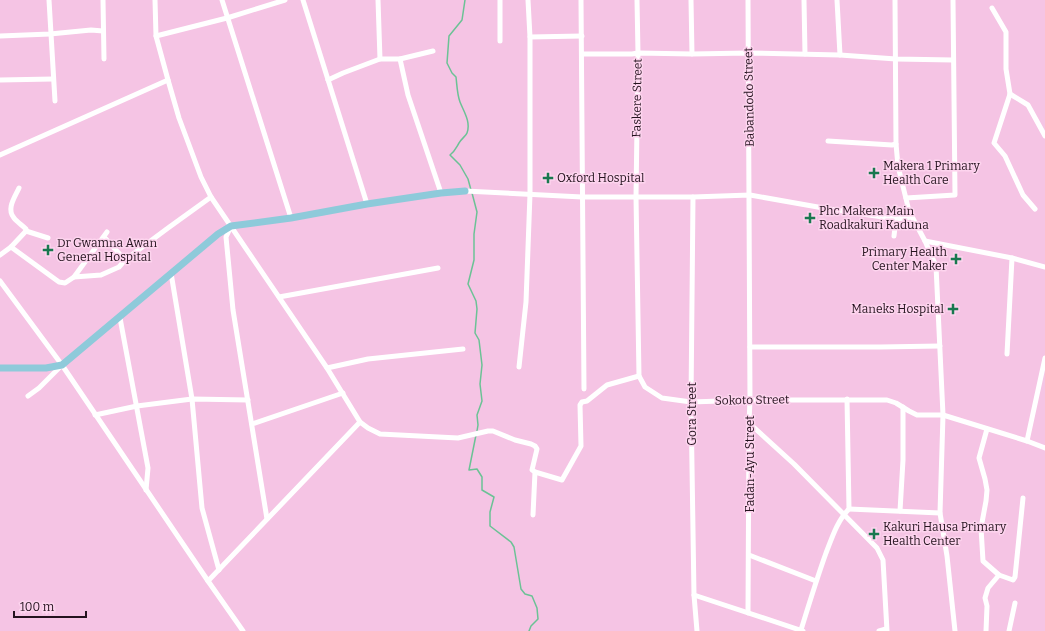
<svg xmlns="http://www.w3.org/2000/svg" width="1045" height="631" font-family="Bitter,serif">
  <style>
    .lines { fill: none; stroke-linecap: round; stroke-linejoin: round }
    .stream { stroke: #6bc295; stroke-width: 1.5 }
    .minor { stroke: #fff; stroke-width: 5 }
    .major { stroke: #8ecada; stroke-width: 7 }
    .poi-dot { fill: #18784f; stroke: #fdd4ee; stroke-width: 1.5 }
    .labels { text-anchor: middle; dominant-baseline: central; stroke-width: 3; stroke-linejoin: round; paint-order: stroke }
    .street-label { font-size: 12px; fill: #24131e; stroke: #fdd4ee }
    .poi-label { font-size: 12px; fill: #24131e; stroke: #fdd4ee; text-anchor: start }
  </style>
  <rect width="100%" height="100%" fill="#f5c4e4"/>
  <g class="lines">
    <g class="stream">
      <path d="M465,0L462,20L449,36L447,63L452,73L456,77C457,85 457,94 460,102C464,112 471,122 467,133C466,136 461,139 459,143C456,148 455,151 450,155L460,165L468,179L471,190"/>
      <path d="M472,193L477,212L474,234V260L468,284L476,301L477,309L475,333L479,340L482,365L480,384L482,401L477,415L478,425L477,431"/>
      <path d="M476,435L469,470L477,469L482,477V490L494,497L490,512V526L511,542L514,547L521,589L525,594L532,596L537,608L538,619L531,626L529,631"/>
    </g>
    <g class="minor">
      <path d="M49,0L55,101"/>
      <path d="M103,0L104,59"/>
      <path d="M155,0L156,36L168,80L179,118L201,177L211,197L327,368L360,422L368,428L380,434L458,438L488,431H493L515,440L531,444L535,446L537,449L532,470L535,472L533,515"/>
      <path d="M222,0L291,218"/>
      <path d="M303,0L367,204"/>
      <path d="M378,0L380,59"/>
      <path d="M500,0V41"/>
      <path d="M581,0L584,389"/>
      <path d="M637,0L638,53L636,197L639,376L645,387L662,398L691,402L750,400H887L896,403L909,411L917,415H943L1027,441L1045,448"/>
      <path d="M691,0L692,54"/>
      <path d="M748,0L750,400L749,423L748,613"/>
      <path d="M804,0L805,54"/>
      <path d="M837,0L840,55"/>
      <path d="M895,0L896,144L898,166L909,211L925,241L936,266L943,415L940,513L947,556L955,631"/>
      <path d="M992,8L1006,32V69L1010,94L994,143L1005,156L1023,195L1035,209"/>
      <path d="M0,36L50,34L91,30L103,31"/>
      <path d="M156,36L227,18L285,0"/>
      <path d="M530,37L582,36"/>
      <path d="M582,54H632L638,53L692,54L748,53L840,55L896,59L953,60"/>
      <path d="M400,59L408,95L441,193"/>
      <path d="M0,80L53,79"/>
      <path d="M328,80L343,73L380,59H400L433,51"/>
      <path d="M1010,94L1028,105L1045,136"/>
      <path d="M828,141L892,145L896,144"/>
      <path d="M0,155L168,80"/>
      <path d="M19,188C15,197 6,209 14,218C17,222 22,225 26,229V231"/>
      <path d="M465,191L582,197H693L750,195L829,209L896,219L912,217"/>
      <path d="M693,197L691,402L694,595L697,631"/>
      <path d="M906,198L955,195L953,0"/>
      <path d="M231,226L226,237L233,310L267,519"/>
      <path d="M894,236L896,219"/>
      <path d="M104,237L125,260"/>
      <path d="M925,241L1012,258L1045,267"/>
      <path d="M11,247L59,282L65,283L74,277L107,232"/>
      <path d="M0,255L11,247L26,231L48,238"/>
      <path d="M171,273L192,399L202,508L219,570"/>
      <path d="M74,277L101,275L119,267L125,260L168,228L211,197"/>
      <path d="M0,281L62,365L208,581L243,631"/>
      <path d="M279,297L438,268"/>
      <path d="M120,318L148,468L146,490"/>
      <path d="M750,347H880L940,346"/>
      <path d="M1007,354L1012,258"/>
      <path d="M519,367L526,302L530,194V37L528,0"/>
      <path d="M327,368L368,359L463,349"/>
      <path d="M28,396L39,388L62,365"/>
      <path d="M95,415L137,406L192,399L248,400"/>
      <path d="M749,423L794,464L877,548L883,560L887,631"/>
      <path d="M252,424L343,393"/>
      <path d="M987,429L979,458L985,479L987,490L986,501L981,528L983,561L999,575L1013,580L1015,577L1023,498"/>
      <path d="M1027,441L1045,358"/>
      <path d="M535,472L562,480L581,446L580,405L582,402L587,401L607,385L639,376"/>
      <path d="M849,509L940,513"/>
      <path d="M900,511L903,460V407"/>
      <path d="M749,555L816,581"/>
      <path d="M208,581L360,422"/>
      <path d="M694,595L803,631"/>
      <path d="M801,630C809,604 817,578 826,553C832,538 837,521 849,509L847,399"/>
      <path d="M879,631L886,629"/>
      <path d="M986,631L987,606L985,598L988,588L999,575"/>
      <path d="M1009,631L1015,603"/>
    </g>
    <path class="major" d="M0,368H46L62,365L218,234L231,226L291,218L367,204L441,193L465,191"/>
  </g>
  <g class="poi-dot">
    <path d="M872 167h4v4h4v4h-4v4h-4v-4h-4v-4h4z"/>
    <path d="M546 172h4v4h4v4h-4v4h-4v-4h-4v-4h4z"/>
    <path d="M808 212h4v4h4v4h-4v4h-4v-4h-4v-4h4z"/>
    <path d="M46 244h4v4h4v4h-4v4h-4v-4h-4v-4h4z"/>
    <path d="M954 253h4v4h4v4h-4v4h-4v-4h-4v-4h4z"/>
    <path d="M951 303h4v4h4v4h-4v4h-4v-4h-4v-4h4z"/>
    <path d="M872 528h4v4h4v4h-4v4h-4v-4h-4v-4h4z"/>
  </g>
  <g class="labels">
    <g class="street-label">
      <text transform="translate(749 97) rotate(-91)">Babandodo Street</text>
      <text transform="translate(637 98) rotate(-89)">Faskere Street</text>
      <text transform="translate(752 400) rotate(-1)">Sokoto Street</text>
      <text transform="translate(692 414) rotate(-90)">Gora Street</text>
      <text transform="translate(750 464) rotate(-90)">Fadan-Ayu Street</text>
    </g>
    <g class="poi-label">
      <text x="883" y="166">Makera 1 Primary<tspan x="883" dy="14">Health Care</tspan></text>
      <text x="557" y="178">Oxford Hospital</text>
      <text x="819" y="211">Phc Makera Main<tspan x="819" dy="14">Roadkakuri Kaduna</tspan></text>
      <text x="57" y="243">Dr Gwamna Awan<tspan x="57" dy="14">General Hospital</tspan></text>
      <text x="947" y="252" text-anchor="end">Primary Health<tspan x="947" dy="14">Center Maker</tspan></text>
      <text x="944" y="309" text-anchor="end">Maneks Hospital</text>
      <text x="883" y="527">Kakuri Hausa Primary<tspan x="883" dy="14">Health Center</tspan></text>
    </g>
  </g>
  <path d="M14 611v6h72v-6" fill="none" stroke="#24131e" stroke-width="2"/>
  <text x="20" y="611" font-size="12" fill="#24131e" stroke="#fdd4ee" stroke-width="3" paint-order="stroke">100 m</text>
</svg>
